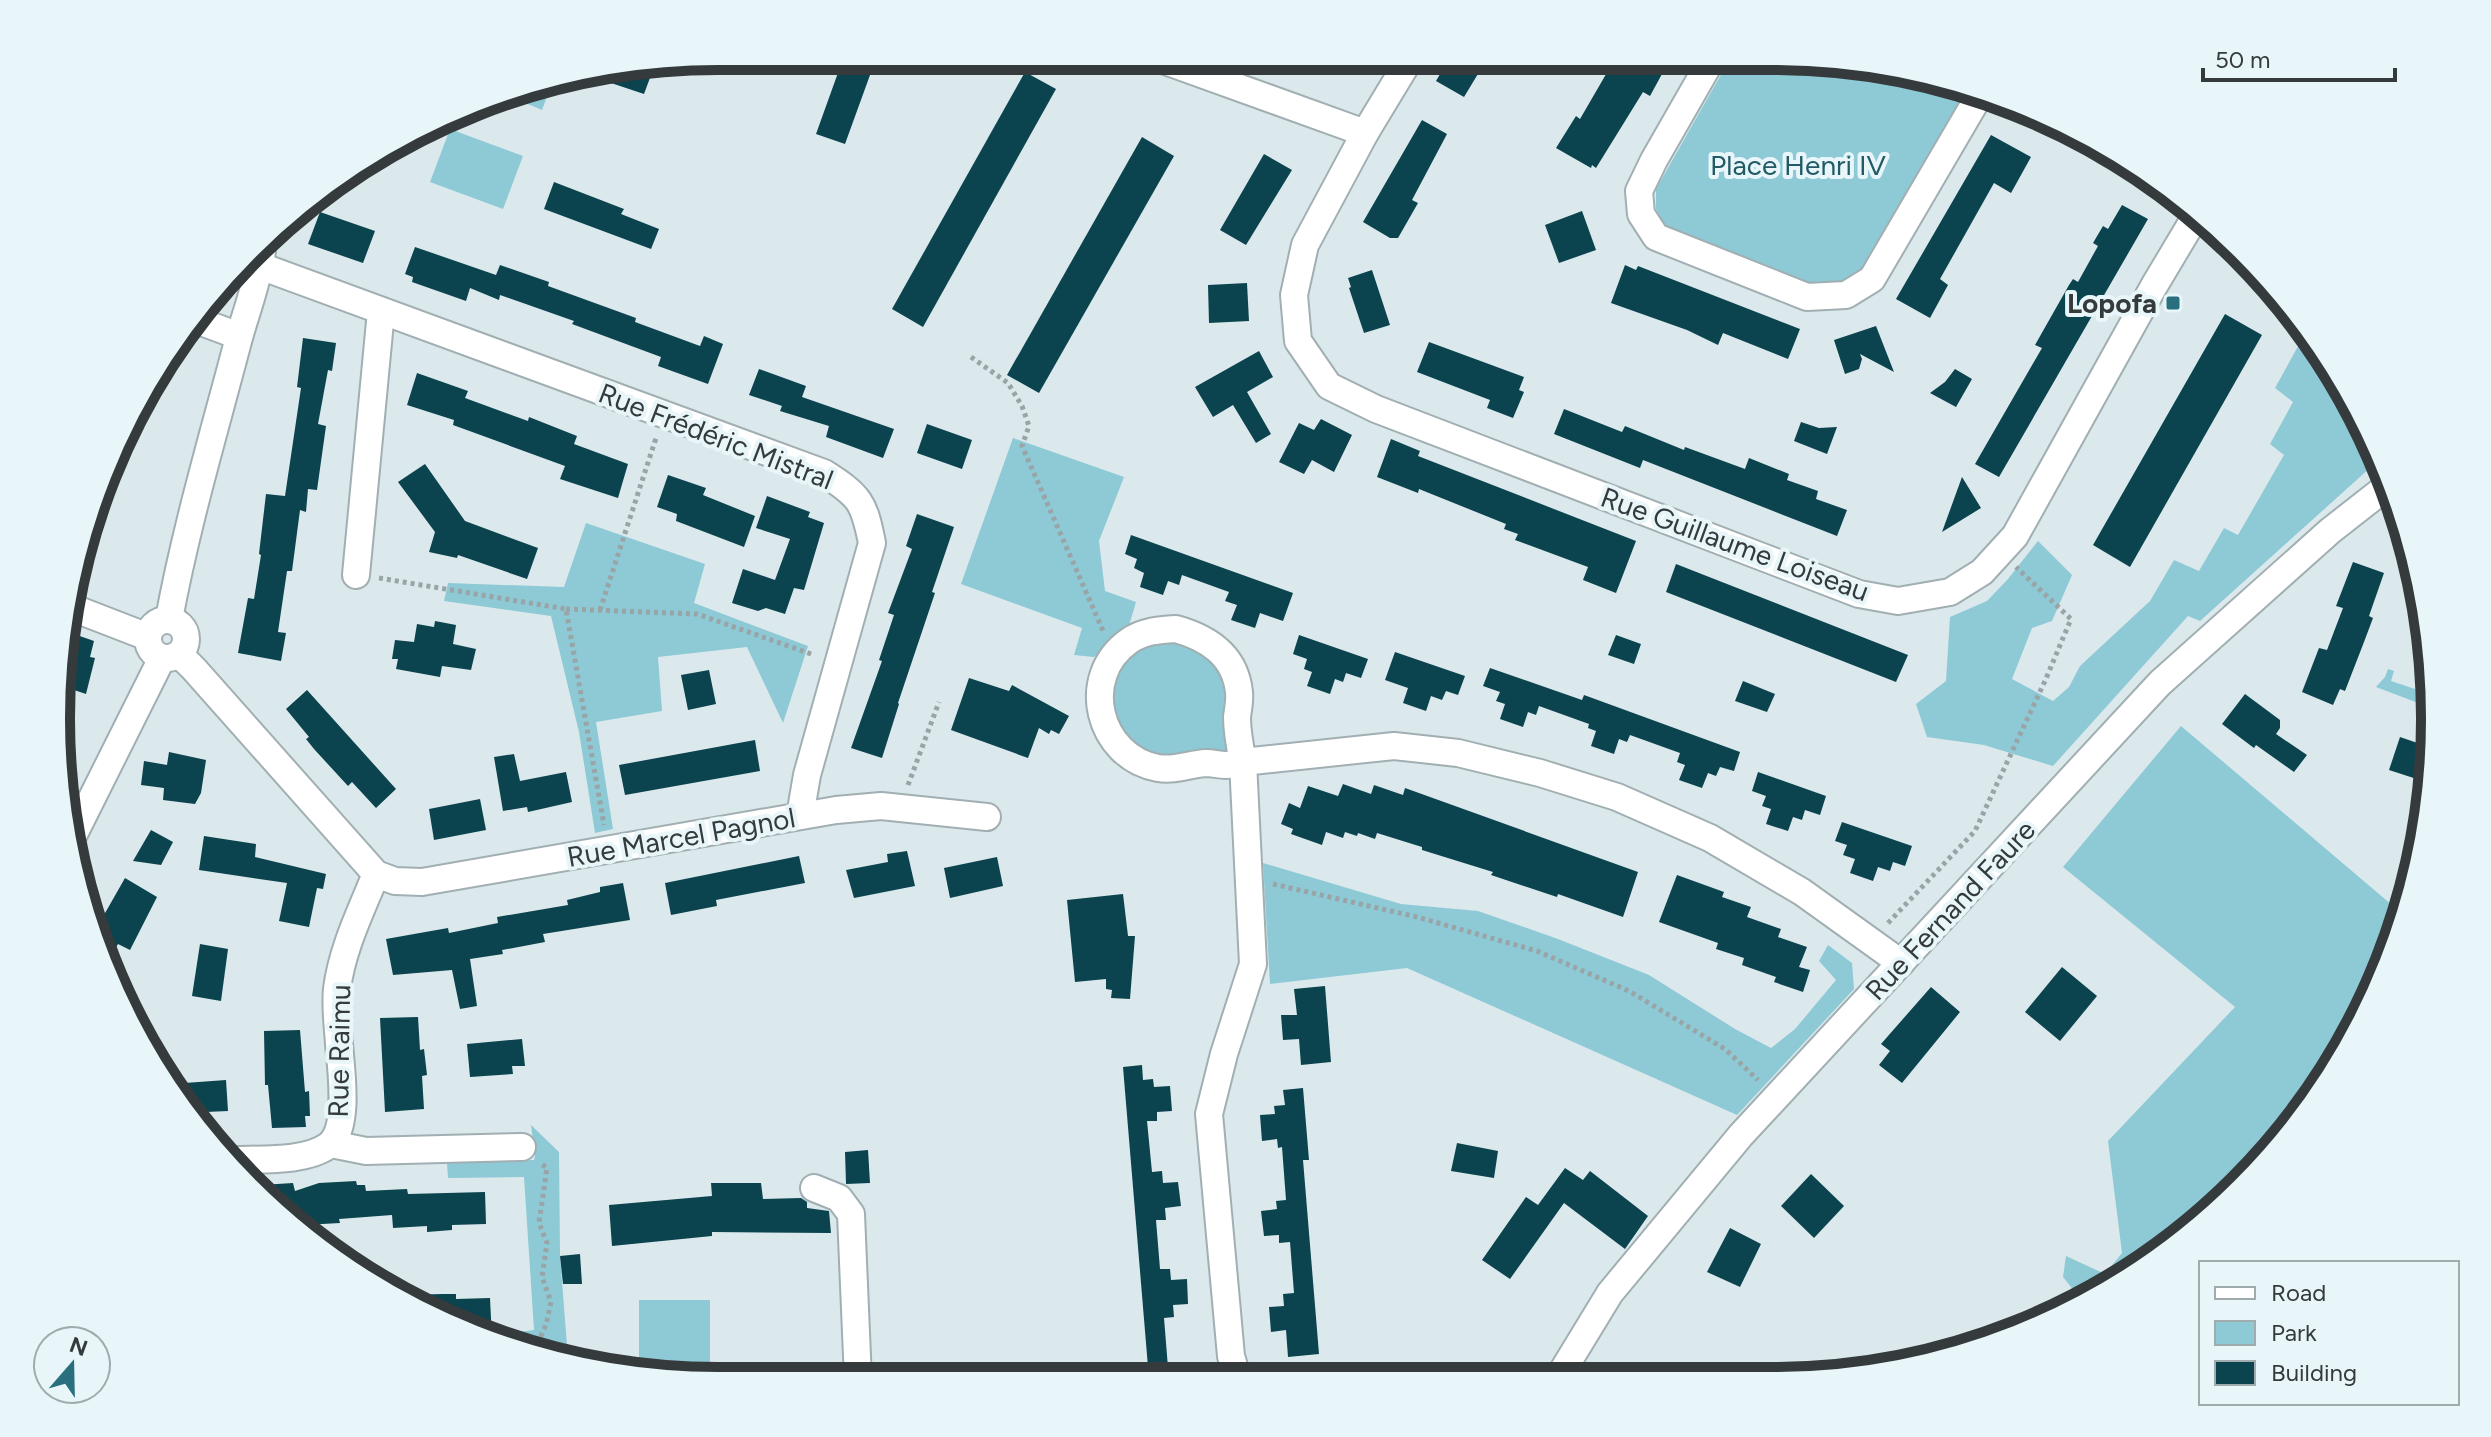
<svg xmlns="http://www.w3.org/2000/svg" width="2491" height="1437" font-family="Figtree,sans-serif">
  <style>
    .green { fill: #8ec9d6 }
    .building { fill: #0b434e }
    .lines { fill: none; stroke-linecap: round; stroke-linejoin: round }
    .minor-casing { stroke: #a1afb2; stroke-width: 30 }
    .path { stroke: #99a4a7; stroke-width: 5; stroke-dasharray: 4 4; stroke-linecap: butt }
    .minor { stroke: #fff; stroke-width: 26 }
    .poi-dot { fill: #296f7e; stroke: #e8f6fa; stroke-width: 3 }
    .labels { text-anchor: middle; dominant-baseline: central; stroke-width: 8; stroke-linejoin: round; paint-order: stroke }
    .park-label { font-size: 28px; fill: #225a66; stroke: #e8f6fa }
    .poi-label { font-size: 28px; font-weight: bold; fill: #353b3d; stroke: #e8f6fa; text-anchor: end }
    .street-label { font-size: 28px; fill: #353b3d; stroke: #e8f6fa }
    .rim { fill: none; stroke: #353b3d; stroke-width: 10 }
  </style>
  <rect width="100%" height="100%" fill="#dbe9ed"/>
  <g class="green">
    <path d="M1731,57H1816L1968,88L1862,275L1845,289H1818L1664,225L1656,209V189Z"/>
    <path d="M552,83L542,110L502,93L506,91Z"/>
    <path d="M450,129L523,156L503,209L430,182Z"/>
    <path d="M2307,330L2323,350L2381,458L2200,621L2188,616L2053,766L1984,745L1927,737L1916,704L1946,681L1950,617L1987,601L2008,579L2038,541L2072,575L2052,621L2032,628L2012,679L2053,701L2069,687L2080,666L2150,601L2174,560L2199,571L2224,528L2238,535L2284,455L2270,444L2293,402L2275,388Z"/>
    <path d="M1013,438L1124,477L1099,541L1105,591L1136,602L1128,629L1094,657L1074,655L1082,628L961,584Z"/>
    <path d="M586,523L705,564L694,603L808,646L783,723L747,647L658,657L662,711L596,722L613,829L595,833L579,732L551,616L444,601L448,583L564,587Z"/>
    <path d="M1157,638L1196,645L1218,667L1226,698L1229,746L1227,751L1169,756L1149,754L1116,729L1110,682L1119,661Z"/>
    <path d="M2388,669L2394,671L2391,681L2433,695L2434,709L2376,687L2385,677Z"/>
    <path d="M2181,726L2399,911L2404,908L2385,972L2324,1086L2241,1187L2104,1292L2083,1302L2063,1277L2066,1256L2105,1274L2122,1253L2108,1141L2235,1007L2063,867Z"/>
    <path d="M1263,863L1401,904L1478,911L1558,939L1649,975L1735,1029L1771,1048L1795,1029L1836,980L1819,961L1828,945L1852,963L1854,989L1737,1115L1407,968L1270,984Z"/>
    <path d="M531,1125L559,1152L560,1256L568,1358L505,1346L486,1336L534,1330L524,1177L448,1178L447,1163L534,1160L535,1156Z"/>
    <path d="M639,1300H710V1380H675L639,1372Z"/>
  </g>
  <g class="building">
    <path d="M844,56H873L871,63L874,64L845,144L816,134Z"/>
    <path d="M1450,57H1472L1484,64L1464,97L1436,81Z"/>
    <path d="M1616,57H1632L1662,74L1650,96L1643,92L1596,168L1592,165L1591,168L1556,148L1576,116L1580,119Z"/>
    <path d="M654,67L644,94L593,77L634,70Z"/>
    <path d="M1025,72L1056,89L923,327L892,309Z"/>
    <path d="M1422,120L1447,134L1412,200L1418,203L1398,238H1390L1363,222Z"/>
    <path d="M1991,135L2031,157L2011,193L1994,183L1940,279L1948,285L1930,318L1896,299Z"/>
    <path d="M1142,137L1174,156L1039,393L1007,375Z"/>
    <path d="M1264,154L1292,170L1246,245L1220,230Z"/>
    <path d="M554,182L624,209L621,214L659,229L651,249L544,209Z"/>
    <path d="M2122,205L2148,219L1999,477L1975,464L2042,348L2035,345L2069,285L2073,279L2078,282L2098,246L2093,243L2103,226L2108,229Z"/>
    <path d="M1582,211L1596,250L1559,263L1545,225Z"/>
    <path d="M320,212L375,231L363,263L308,244Z"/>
    <path d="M415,247L496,275L500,265L549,282L548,286L636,318L635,322L700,346L704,336L723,344L708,384L658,366L661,357L572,324L574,321L500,295L499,300L470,288L466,301L412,282L413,277L405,274Z"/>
    <path d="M1625,265L1636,270L1638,266L1800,329L1788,359L1723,333L1718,345L1687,330L1611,303Z"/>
    <path d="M1372,270L1390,325L1364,333L1349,288L1351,287L1348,278Z"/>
    <path d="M1247,283L1249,321L1209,323L1208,285Z"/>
    <path d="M2225,314L2262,335L2130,567L2093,545Z"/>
    <path d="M1876,326L1894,372L1860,354L1862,359L1859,369L1845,374L1834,340Z"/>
    <path d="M303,338L336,343L332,371L328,370L318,424L326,426L317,490L308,489L306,512L300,510L292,571H287L278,632L286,633L281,661L238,653L248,598L254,599L261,555L259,554L266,494L285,496L301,388L297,387Z"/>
    <path d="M1429,342L1524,377L1519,390L1524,392L1513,418L1487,408L1490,400L1417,372Z"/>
    <path d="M1259,351L1273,377L1247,392L1271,434L1256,443L1233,405L1213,417L1195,387Z"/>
    <path d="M759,369L806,386L802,397L894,429L883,458L826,437L829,426L780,411L782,406L749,395Z"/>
    <path d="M1955,369L1972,379L1956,407L1930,393L1945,382Z"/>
    <path d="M417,373L468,391L465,398L528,421L529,417L577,436L574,444L628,464L618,498L560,479L565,466L453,425L454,420L407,405Z"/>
    <path d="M1564,409L1622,432L1625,426L1684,450L1685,447L1745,469L1749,458L1789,474L1787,480L1818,491L1816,499L1847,510L1837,536L1643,460L1640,468L1554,434Z"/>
    <path d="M1321,419L1352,435L1334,472L1312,460L1304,474L1279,462L1299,423L1314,430Z"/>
    <path d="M1801,422L1819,428L1837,427L1827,454L1794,441Z"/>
    <path d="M927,424L972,440L962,469L917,453Z"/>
    <path d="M1391,439L1420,451L1418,456L1636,541L1616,593L1583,580L1588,567L1515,540L1518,534L1504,529L1506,524L1419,489L1418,493L1377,477Z"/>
    <path d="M425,464L465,521L538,548L527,579L458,555L457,558L429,552L435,532L398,482Z"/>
    <path d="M668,475L706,488L703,495L755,516L744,547L676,521L677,514L657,507Z"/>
    <path d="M1962,477L1981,508L1942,532Z"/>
    <path d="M767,496L810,512L808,517L824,523L804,590L794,588L785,614L766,608L758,611L732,603L743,569L775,580L790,539L756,528Z"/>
    <path d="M917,514L954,527L932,592L935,593L898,703L899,704L882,758L851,748L882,661L879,660L894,615L888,613L912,549L906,546Z"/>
    <path d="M1131,535L1293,593L1283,621L1260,613L1255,628L1231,620L1237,605L1225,601L1229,592L1182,575L1179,585L1168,581L1163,595L1140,587L1144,573L1134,568L1137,559L1125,554Z"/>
    <path d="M2353,562L2384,573L2369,616L2373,618L2364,642L2345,691L2340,689L2333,705L2302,692L2319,648L2327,650L2343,608L2336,606Z"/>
    <path d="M1676,564L1908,655L1896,682L1666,592Z"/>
    <path d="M435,621L456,625L453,644L476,649L471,670L442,666L440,677L396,669L398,659H392L395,640L414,642L417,624L434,627Z"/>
    <path d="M74,634L94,641L90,657L95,658L86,694L65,687L68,649L70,650Z"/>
    <path d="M1299,635L1368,659L1361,678L1346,673L1343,682L1335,679L1330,694L1307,686L1312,672L1304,669L1307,659L1293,654Z"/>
    <path d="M1616,635L1641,644L1634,664L1608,655Z"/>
    <path d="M1395,652L1465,676L1458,695L1446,691L1442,700L1431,696L1426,711L1403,703L1408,688L1385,680Z"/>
    <path d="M1490,668L1582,700L1584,695L1740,752L1734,771L1720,767L1716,776L1708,773L1702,788L1679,780L1685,765L1677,762L1680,753L1630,735L1627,742L1619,739L1614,754L1591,746L1596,731L1588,728L1589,724L1539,706L1536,715L1528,712L1523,727L1500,719L1505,704L1496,701L1500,692L1483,686Z"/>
    <path d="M709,670L716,704L688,710L681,675Z"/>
    <path d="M969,678L1009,691L1012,685L1069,716L1059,734L1051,730L1049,734L1039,728L1028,758L951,730Z"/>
    <path d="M1743,681L1775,694L1767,712L1735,701Z"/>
    <path d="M307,690L396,789L376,808L352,782L348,786L314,749L306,739L309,737L286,709Z"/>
    <path d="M2245,694L2280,720V728L2276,734L2307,755L2294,772L2256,745L2254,748L2222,724Z"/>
    <path d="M2400,737L2432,748L2429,783L2389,770Z"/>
    <path d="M755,740L760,771L625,795L619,765Z"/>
    <path d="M169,752L206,760L201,793L195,804L163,800L164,788L141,785L144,761L167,765Z"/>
    <path d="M514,754L520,781L566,772L572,802L528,812L527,807L503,811L494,757Z"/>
    <path d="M1758,772L1826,796L1820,815L1805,810L1802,820L1793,817L1788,831L1766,824L1771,809L1762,806L1766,796L1752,791Z"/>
    <path d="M1343,784L1371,794L1374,785L1403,795L1405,788L1638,872L1623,917L1558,894L1557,897L1491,875L1493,872L1422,850V847L1377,833L1375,839L1358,833L1357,836L1345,832L1343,838L1326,832L1322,845L1291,834L1293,829L1281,824L1289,803L1300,808L1308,786L1338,796Z"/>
    <path d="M480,799L486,830L434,840L429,809Z"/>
    <path d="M1842,822L1912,846L1905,866L1893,862L1890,871L1878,867L1873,881L1850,873L1855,859L1843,855L1847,845L1835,841Z"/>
    <path d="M151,830L173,842L161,865L133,861Z"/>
    <path d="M204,836L256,844L255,857L326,874L323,889L317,888L309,927L279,921L287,883L199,870Z"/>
    <path d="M907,851L915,886L854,898L846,870L888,862L887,854Z"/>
    <path d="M799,856L805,883L716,900L717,906L671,915L665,883Z"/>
    <path d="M997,857L1003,886L950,898L944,868Z"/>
    <path d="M1677,875L1724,892L1722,897L1751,907L1747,917L1781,929L1778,937L1807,947L1799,967L1810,970L1803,992L1774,982L1776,977L1742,965L1744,958L1716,949L1718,943L1659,922Z"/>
    <path d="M125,878L157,897L130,950L118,944L105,967L96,929Z"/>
    <path d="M623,883L630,920L543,934L545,942L502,950L503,954L470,959L477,1006L460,1009L452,970L393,975L386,939L448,928L449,933L498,923L497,917L568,905L567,900L600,892V887Z"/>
    <path d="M1123,894L1128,936H1135L1130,999L1111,998L1112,990L1106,989V979L1075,982L1067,900Z"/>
    <path d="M200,944L228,949L221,1001L192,996Z"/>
    <path d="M2062,967L2097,996L2060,1041L2025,1012Z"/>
    <path d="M1325,986L1331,1062L1301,1065L1299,1039L1283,1040L1281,1015H1297L1294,989Z"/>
    <path d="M1931,987L1960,1012L1902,1083L1879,1065L1890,1051L1881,1044Z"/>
    <path d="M418,1017L420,1050L424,1049L427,1075L422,1076L424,1109L385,1112L380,1018Z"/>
    <path d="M300,1030L305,1092L309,1091L310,1116H305L306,1127L272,1128L268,1085H265L264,1031Z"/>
    <path d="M522,1039L525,1066H512L513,1074L470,1077L467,1044Z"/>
    <path d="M1142,1065L1143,1080L1153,1079L1154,1087L1170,1086L1172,1111L1157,1112V1121H1147L1152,1172L1162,1171L1163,1183L1178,1182L1181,1206L1165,1208L1166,1220H1156L1160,1269H1170L1171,1280L1187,1279L1188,1304L1173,1305L1174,1317L1164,1318L1169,1380H1149L1147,1355L1123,1067Z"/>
    <path d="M226,1080L228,1111L206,1112L207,1135L193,1122L171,1084Z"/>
    <path d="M1303,1088L1309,1160H1303L1319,1354L1288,1357L1286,1330L1271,1332L1269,1307L1284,1306L1283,1294L1294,1293L1290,1242L1279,1243V1235L1264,1236L1261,1211L1277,1209L1276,1201L1286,1200L1282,1147L1278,1148L1277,1139L1262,1141L1260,1115L1275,1114L1274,1106L1285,1105L1283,1090Z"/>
    <path d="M1457,1143L1498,1151L1494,1178L1451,1171Z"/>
    <path d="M868,1150L870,1183L846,1184L845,1152Z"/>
    <path d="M1565,1168L1583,1180L1590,1171L1648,1216L1625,1249L1564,1203L1510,1279L1482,1260L1526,1197L1538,1205Z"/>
    <path d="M1811,1174L1844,1206L1814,1238L1781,1206Z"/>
    <path d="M356,1181L357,1185H365L366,1191L407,1189L408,1194L485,1192L486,1224L452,1225V1230L427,1232V1226L393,1228L392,1215L339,1219L340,1223L304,1225L261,1185L293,1183L295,1191L319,1183Z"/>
    <path d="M711,1183H761L763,1199L801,1198L807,1202V1208L829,1211L831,1233L712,1232V1236L612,1246L609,1205L712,1196Z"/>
    <path d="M1730,1228L1761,1244L1740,1287L1707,1272Z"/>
    <path d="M580,1254L582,1284H563L560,1256Z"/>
    <path d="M443,1294H456V1299L490,1298L492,1339L403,1295Z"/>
  </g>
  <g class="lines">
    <defs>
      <g id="minor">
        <path d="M1154,57L1365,133"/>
        <path d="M1411,57L1365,133L1305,245L1294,295L1298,341L1329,386L1376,409L1859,594L1898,601L1950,592L1982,572L2015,536L2154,286L2197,214"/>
        <path d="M1713,57L1654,160L1639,191L1641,214L1656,237L1807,297L1846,295L1872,279L1982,91"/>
        <path d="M2106,151L2152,177"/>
        <path d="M260,266L824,473C860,496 864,502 872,543L807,775L800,816"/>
        <path d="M196,320L239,336"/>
        <path d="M356,575L381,311"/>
        <path d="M73,608L148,637"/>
        <path d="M169,619C186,527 213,436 237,345C245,314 258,283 262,251"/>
        <circle cx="167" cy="639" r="19"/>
        <path d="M1176,629C1208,638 1235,655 1239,692C1240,700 1238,709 1237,717C1237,733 1240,747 1243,762C1237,763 1231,765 1225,765C1219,765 1213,763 1206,763C1190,764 1175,771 1158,768C1098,757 1078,677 1129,641C1143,631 1159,630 1176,629Z"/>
        <path d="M179,654L194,669L376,874L395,881L422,882L836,810L881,806L987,817"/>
        <path d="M74,834L162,658"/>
        <path d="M331,1144L366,1151L522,1147"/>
        <path d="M234,1160C261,1159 307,1162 329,1145C350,1128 341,1069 339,1044C338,1027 335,1007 337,989C342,949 361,911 376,874"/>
        <path d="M814,1188L839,1198L851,1214L858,1380"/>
        <path d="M1238,1380L1231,1356L1209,1114L1224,1054L1253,964L1243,762L1394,746L1458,753L1540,773L1617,797L1710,838L1802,892L1901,963"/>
        <path d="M1557,1380L1610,1293L1741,1135L2160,683L2330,531L2390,484"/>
      </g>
    </defs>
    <use href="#minor" class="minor-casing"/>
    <g class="path">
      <path d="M971,357L1008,383L1022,406L1029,426L1022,446L1104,633"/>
      <path d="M379,578L566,609L604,825"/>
      <path d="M566,609L697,614L814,655"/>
      <path d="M600,610L657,435"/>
      <path d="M908,785L939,702"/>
      <path d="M1273,884L1417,917L1537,951L1629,991L1725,1049L1758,1080"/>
      <path d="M1888,923L1975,831L2045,681L2071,619L2016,567"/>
      <path d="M534,1351L546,1325L551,1302L542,1277L547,1243L539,1223L547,1168L540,1163"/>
    </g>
    <use href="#minor" class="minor"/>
  </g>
  <rect class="poi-dot" x="2165" y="295" width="16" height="16" rx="4"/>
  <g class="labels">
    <g class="park-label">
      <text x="1798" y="165">Place Henri IV</text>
    </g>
    <g class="poi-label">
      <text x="2157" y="303">Lopofa</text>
    </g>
    <g class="street-label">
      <text transform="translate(716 436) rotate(21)">Rue Frédéric Mistral</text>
      <text transform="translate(1735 544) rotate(20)">Rue Guillaume Loiseau</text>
      <text transform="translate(681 837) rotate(-10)">Rue Marcel Pagnol</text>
      <text transform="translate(1950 910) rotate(-47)">Rue Fernand Faure</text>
      <text transform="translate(339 1051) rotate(-89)">Rue Raimu</text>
    </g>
  </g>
  <path d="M0 0H2491V1437H0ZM718 70H1773A648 648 0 0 1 2421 718V719A648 648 0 0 1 1773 1367H718A648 648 0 0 1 70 719V718A648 648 0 0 1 718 70Z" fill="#e8f6fa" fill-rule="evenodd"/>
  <path class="rim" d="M718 70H1773A648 648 0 0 1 2421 718V719A648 648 0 0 1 1773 1367H718A648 648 0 0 1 70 719V718A648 648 0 0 1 718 70Z"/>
  <rect x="2199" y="1261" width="260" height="144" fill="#e8f6fa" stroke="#a0abae" stroke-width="2"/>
  <rect x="2215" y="1287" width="40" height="12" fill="#ffffff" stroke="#a0abae" stroke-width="2"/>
  <text x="2271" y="1301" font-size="24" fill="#353b3d">Road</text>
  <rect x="2215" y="1321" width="40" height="24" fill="#8ec9d6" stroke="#a0abae" stroke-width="2"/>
  <text x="2271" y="1341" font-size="24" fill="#353b3d">Park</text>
  <rect x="2215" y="1361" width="40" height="24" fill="#0b434e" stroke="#a0abae" stroke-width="2"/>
  <text x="2271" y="1381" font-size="24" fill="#353b3d">Building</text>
  <g transform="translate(72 1365) rotate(20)"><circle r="38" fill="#e8f6fa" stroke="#a0abae" stroke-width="2"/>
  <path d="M0-6L14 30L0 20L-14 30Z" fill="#296f7e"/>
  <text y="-12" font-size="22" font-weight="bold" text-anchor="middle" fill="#353b3d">N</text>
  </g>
  <path d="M2203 68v12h192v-12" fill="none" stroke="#353b3d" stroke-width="4"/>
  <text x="2215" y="68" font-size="24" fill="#353b3d" stroke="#e8f6fa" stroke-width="6" paint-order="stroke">50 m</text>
</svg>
